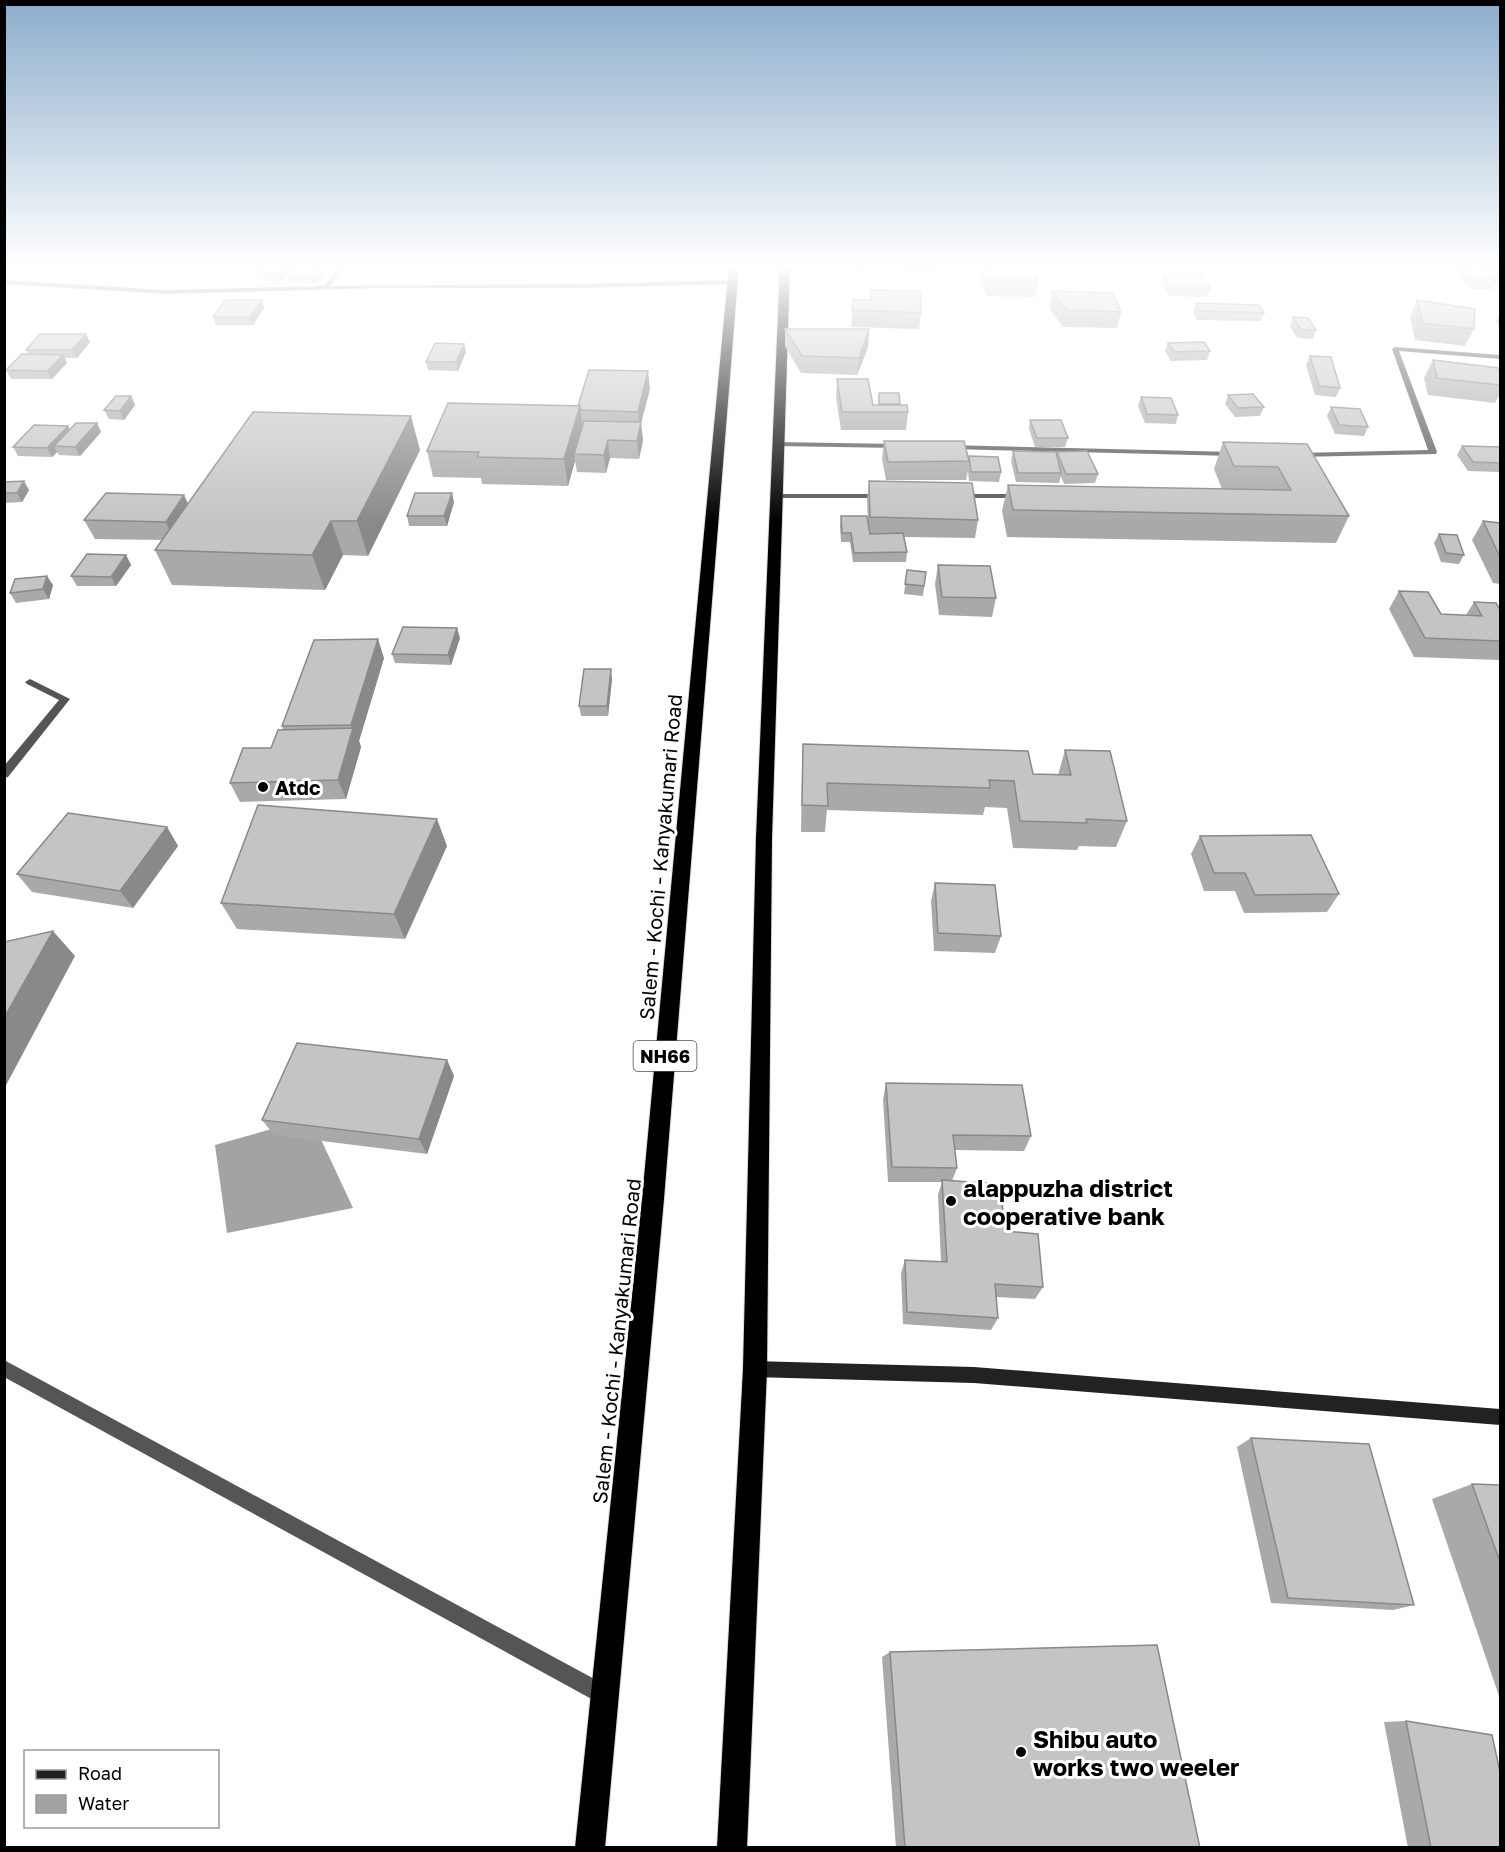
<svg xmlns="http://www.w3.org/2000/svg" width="1505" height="1852" font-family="'Golos Text',sans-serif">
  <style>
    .water { fill: #a3a3a3 }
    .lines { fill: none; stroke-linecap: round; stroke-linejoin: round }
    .highway-casing { stroke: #dbdbdb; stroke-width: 2 }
    .lane { fill: #555; fill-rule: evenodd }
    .street { fill: #555; fill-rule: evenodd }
    .secondary { fill: #222; fill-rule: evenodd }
    .highway { fill: #000; fill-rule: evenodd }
    .wall { fill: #a9a9a9 }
    .shaded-wall { fill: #898989 }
    .building { fill: #c4c4c4; stroke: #898989; stroke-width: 1.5 }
    .poi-dot { fill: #000; stroke: #fff; stroke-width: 2 }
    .labels { text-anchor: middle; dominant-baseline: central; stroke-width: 6; stroke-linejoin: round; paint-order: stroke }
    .shield { fill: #fff; stroke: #4c4c4c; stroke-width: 1.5 }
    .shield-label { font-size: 18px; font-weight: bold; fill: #000 }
    .poi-label { font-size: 20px; font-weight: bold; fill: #000; stroke: #fff; text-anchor: start }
    .street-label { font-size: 20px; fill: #000; stroke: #fff }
    .near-poi-label { font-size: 24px; font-weight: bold; fill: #000; stroke: #fff; text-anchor: start }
  </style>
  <rect width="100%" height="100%" fill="#fff"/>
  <path class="water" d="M311,1118L353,1208L227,1233L215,1145Z"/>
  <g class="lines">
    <defs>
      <g id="highway">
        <path d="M729,265H739L664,1199L605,1848H575L642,1199Z"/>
        <path d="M780,265H790L772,838L767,1369L747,1848H717L743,1369L756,838Z"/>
      </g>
    </defs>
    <use href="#highway" class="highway-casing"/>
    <g class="lane">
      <path d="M773,494H884L888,496L884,498H776L772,496Z"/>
      <path d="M955,494H1022L1026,496L1022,498H958L954,496Z"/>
    </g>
    <g class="street">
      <path d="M340,265H346L330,286L577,284L733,280L736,282L733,284L577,288H381L166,294L4,284V280L166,290L324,286Z"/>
      <path d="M1395,347L1500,355V359L1399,351L1437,452L1436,454L1296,457L1295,455L1299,453L1428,450L1392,349Z"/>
      <path d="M774,442L898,444L902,446L898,448L777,446L773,444Z"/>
      <path d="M948,445L1234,452L1238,454L1234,456L951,449L947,447Z"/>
      <path d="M30,679L70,699L8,777L4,778V766L59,700L27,684L25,682Z"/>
      <path d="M4,1360L611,1688L613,1695L611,1702L604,1704L597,1702L4,1377Z"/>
    </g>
    <path class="secondary" d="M755,1361L974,1367L1500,1409V1425L974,1383L755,1377L749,1375L747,1369L749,1363Z"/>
    <use href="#highway" class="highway"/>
  </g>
  <g class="wall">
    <path d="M292,265L293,267L294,265H323L325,272L316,284L289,283L287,276L279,282L256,279L253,270Z"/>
    <path d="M814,265H831V269L814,268Z"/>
    <path d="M835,265H865L864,272L835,271Z"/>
    <path d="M895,265H944L943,273H901Z"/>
    <path d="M984,265H1032L1038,280L1035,297L986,296L982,280Z"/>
    <path d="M1458,265H1500V285H1495L1493,289H1471L1454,272Z"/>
    <path d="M1163,272L1210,288L1207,297L1168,296L1161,280Z"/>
    <path d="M871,290L921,313L919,329L851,327L853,300H870Z"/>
    <path d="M1052,291L1121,312L1117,328L1063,327L1049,308Z"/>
    <path d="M262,300L264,308L253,325H216L213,317Z"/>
    <path d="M1417,300L1474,329L1465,346L1415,340L1410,317Z"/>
    <path d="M1196,303L1264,313L1261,321L1197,320L1193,312Z"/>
    <path d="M1500,313V327L1496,322Z"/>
    <path d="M1293,317L1316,330L1313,339L1297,338L1290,326Z"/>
    <path d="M785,329H869L868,347L857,375L801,373L785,346Z"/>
    <path d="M90,342L77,358H65L67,363L52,379H11L6,370L28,354L26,350Z"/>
    <path d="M1168,343L1210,351L1207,360L1171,361L1165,351Z"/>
    <path d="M464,344L466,352L458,371L428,370L426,362Z"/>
    <path d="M1310,356L1340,388L1336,397L1315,395L1306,365Z"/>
    <path d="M1433,360L1500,374V393L1495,403L1428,395L1424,378Z"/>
    <path d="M837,379L873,405H878L879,393L900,405L908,412L906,430H841L836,397Z"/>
    <path d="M650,389L641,423L643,440L639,459L610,458L606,473L577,472L575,461L568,486L482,484L481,478L433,477L427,451L578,406Z"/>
    <path d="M1228,395L1264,407L1260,416L1235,417L1225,404Z"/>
    <path d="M131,396L135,405L124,420L109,419L104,410Z"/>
    <path d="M1141,397L1178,415L1176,424L1145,423L1138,406Z"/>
    <path d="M1331,407L1368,427L1364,436L1335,434L1327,416Z"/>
    <path d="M1030,420L1068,438L1065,447H1035L1029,429Z"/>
    <path d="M97,423L101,432L80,456L59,455L57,452L52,457L18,456L13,447L68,426L69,429Z"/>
    <path d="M884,441L968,458L1001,472L999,482L969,481L968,471L966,480H886L882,459Z"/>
    <path d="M1223,442L1307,444L1349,516L1336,543L1007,537L1002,511L1008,485L1222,489L1214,469Z"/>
    <path d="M1462,446L1500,447V472L1468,471L1457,455Z"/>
    <path d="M420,450L368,556L343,555L325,590L172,585L155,550L162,540L95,539L84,520L188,504Z"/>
    <path d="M1013,451L1056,454L1057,452L1098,474L1095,483L1064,484L1061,476L1059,483L1016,482L1011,461Z"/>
    <path d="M869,481L978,520L975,538L904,537L907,552L906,562H853L850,542H841L840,526L841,516L868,520L867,500Z"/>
    <path d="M4,482L29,490L22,502L4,503Z"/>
    <path d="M454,502L447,526H409L407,516Z"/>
    <path d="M1483,521L1500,523V584L1493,583L1472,540Z"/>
    <path d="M1439,534L1464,555L1459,564L1441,562L1434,543Z"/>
    <path d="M126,555L131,565L116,586H77L71,576Z"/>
    <path d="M938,565L996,598L992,617L939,615L935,584Z"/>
    <path d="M907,570L926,572L923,596L904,594Z"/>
    <path d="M53,585L49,599L16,603L10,593Z"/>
    <path d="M1399,591L1441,614L1466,615L1474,602L1500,610V660L1414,657L1389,609Z"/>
    <path d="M460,638L451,665L395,663L392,654Z"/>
    <path d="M384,658L359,741L361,747L346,799L240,802L230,783L271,748L283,730L282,726Z"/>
    <path d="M612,679L608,716H581L579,706Z"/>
    <path d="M803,744L1033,774L1058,775L1065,750L1127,821L1116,847L1079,846L1077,850L1013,848L1007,808L985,807L983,815L827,810L825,832H801L802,772Z"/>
    <path d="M167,827L178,846L133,908L32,892L17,874Z"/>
    <path d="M1200,836L1339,894L1327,912L1244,913L1235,891H1204L1191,854Z"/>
    <path d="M447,846L405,939L237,929L221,903Z"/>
    <path d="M935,883L1001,936L995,953L934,951L931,901Z"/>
    <path d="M447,1060L454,1076L427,1154L274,1135L262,1120Z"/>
    <path d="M886,1083L1031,1136L1024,1151L955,1150L957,1168L952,1181L1005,1231L1043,1287L1035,1299L996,1297L998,1318L991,1330L903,1324L901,1273L905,1260L941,1262L938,1195L942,1182H888L883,1099Z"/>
    <path d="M1251,1438L1414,1605L1393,1610L1271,1603L1237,1447Z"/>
    <path d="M1472,1484L1500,1485V1699L1432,1499Z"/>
    <path d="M890,1652L1200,1848H896L882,1657Z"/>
    <path d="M1406,1721L1500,1848H1408L1384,1722Z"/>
  </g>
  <g class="shaded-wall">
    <path d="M289,265H292L294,271L286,275L287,276L279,282L276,274Z"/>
    <path d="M322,265H323L325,272L316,284L314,275Z"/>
    <path d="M262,300L264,308L253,325L250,317Z"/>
    <path d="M869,329L868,347L857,375L859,358Z"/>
    <path d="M86,334L90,342L77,358L72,350Z"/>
    <path d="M464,344L466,352L458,371L456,362Z"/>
    <path d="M63,355L67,363L52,379L47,371Z"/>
    <path d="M648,371L650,389L641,423L643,440L639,459L637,441L640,428L638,412Z"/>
    <path d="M131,396L135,405L124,420L120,411Z"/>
    <path d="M580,406L583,432L574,454L575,461L568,486L564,459Z"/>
    <path d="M411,416L420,450L368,556L357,521Z"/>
    <path d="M97,423L101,432L80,456L75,447Z"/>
    <path d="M68,426L72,435L54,446L57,452L52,457L47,448Z"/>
    <path d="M608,440L610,458L606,473L604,455Z"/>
    <path d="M24,481L29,490L22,502L17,493Z"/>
    <path d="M452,493L454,502L447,526L444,516Z"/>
    <path d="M184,495L193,514L174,541L166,522Z"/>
    <path d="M331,521L343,555L325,590L312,555Z"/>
    <path d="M126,555L131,565L116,586L111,577Z"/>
    <path d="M47,576L53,585L49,599L43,589Z"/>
    <path d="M457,628L460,638L451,665L448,655Z"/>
    <path d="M378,639L384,658L359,741L361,747L346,799L338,780L353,731L351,725Z"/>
    <path d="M611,669L612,679L608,716L607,706Z"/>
    <path d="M437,819L447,846L405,939L394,914Z"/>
    <path d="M167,827L178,846L133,908L120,891Z"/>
    <path d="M53,931L75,956L4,1089V1018Z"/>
    <path d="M447,1060L454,1076L427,1154L419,1139Z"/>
  </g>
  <g class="building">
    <path d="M261,265H289L276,274L253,270Z"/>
    <path d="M294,265H322L314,275H286Z"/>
    <path d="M984,265H1032L1038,280H989Z"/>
    <path d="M1460,265H1480L1497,280H1475Z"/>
    <path d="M1484,265H1500V276H1495Z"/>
    <path d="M1163,272L1202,273L1210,288L1170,287Z"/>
    <path d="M871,290L920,291L921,313L852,310L853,300H871Z"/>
    <path d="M1052,291L1113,293L1121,312L1067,310Z"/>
    <path d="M225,300H262L250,317H213Z"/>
    <path d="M1417,300L1475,309L1474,329L1423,323Z"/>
    <path d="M1196,303L1259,305L1264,313L1199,311Z"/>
    <path d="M1293,317L1308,318L1316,330H1301Z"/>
    <path d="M785,329H869L859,358L802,356Z"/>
    <path d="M40,334H86L72,350H26Z"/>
    <path d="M1204,342L1210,351L1174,352L1168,343Z"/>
    <path d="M435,343L464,344L456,362H426Z"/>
    <path d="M22,354L63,355L47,371L6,370Z"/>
    <path d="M1310,356L1331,357L1340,388L1319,386Z"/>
    <path d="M1433,360L1499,368L1500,374V385L1437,378Z"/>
    <path d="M589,370L648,371L638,412L581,410L580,406H578Z"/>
    <path d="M837,379H868L873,405H907L908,412H842Z"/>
    <path d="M879,393H899L900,404H879Z"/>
    <path d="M1253,394L1264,407L1238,408L1228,395Z"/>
    <path d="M116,396H131L120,411L104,410Z"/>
    <path d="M1141,397L1171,398L1178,415L1147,414Z"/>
    <path d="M448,403L580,406L564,459L477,457L479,452L427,451Z"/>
    <path d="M1331,407L1360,409L1368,427L1339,425Z"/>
    <path d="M253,412L411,416L357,521H331L312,555L155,550Z"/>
    <path d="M1030,420H1061L1068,438H1037Z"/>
    <path d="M584,421L641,422L637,441L608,440L604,455L574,454Z"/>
    <path d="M76,423H97L75,447L54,446Z"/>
    <path d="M34,425L68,426L47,448L13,447Z"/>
    <path d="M884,441H964L969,461L888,462Z"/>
    <path d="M1223,442L1307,444L1349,516L1013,510L1008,485L1291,490L1278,467L1234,466Z"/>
    <path d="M1462,446L1500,447V463L1473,462Z"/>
    <path d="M1013,451L1056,452L1061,473H1018Z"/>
    <path d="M1087,451L1098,474H1066L1057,452Z"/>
    <path d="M969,456L998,457L1001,472H971Z"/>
    <path d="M24,481L17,493H4V482Z"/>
    <path d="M869,481L972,483L978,520L870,517Z"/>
    <path d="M106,493L184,495L166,522L84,520Z"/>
    <path d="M415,493H452L444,516H407Z"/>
    <path d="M841,516H867L870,534L903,533L907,552L854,553L851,533H842Z"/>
    <path d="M1483,521L1500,523V557Z"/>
    <path d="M1439,534L1457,535L1464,555L1446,553Z"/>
    <path d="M87,554L126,555L111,577L71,576Z"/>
    <path d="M938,565L990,566L996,598L942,597Z"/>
    <path d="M907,570L926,572L924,586L905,584Z"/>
    <path d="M47,576L43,589L10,593L15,579Z"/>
    <path d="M1399,591L1428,592L1441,614L1482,616L1474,602L1496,603L1500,610V641L1425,638Z"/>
    <path d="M403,627L457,628L448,655L392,654Z"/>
    <path d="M378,639L351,725L282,726L314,640Z"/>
    <path d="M584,669H611L607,706H579Z"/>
    <path d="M353,728L338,780L230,783L243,748H271L278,730Z"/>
    <path d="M803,744L1028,751L1033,774L1071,775L1065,750L1110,751L1127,821L1086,819L1087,823L1020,821L1014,781L989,780L990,788L827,783L828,806L802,805Z"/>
    <path d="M258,805L437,819L394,914L221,903Z"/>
    <path d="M68,813L167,827L120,891L17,874Z"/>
    <path d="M1311,835L1339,894L1255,895L1245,873H1214L1200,836Z"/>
    <path d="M935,883L995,885L1001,936L938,933Z"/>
    <path d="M53,931L4,1018V942Z"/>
    <path d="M297,1043L447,1060L419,1139L262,1120Z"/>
    <path d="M886,1083L1022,1085L1031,1136L953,1135L957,1168L892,1167Z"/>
    <path d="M942,1180L1000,1184L1005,1231L1038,1234L1043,1287L995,1284L998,1318L907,1312L905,1260L947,1262Z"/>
    <path d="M1251,1438L1369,1444L1414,1605L1288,1598Z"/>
    <path d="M1472,1484L1500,1485V1562Z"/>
    <path d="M1157,1645L1200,1848H905L890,1652Z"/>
    <path d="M1406,1721L1492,1735L1500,1772V1848H1431Z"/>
  </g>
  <linearGradient id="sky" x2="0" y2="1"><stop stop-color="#8cadcc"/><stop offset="0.51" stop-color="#fff"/><stop offset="1" stop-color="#fff" stop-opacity="0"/></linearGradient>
  <rect width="1505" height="524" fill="url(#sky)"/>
  <g class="poi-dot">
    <circle cx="263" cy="787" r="6"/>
    <circle cx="951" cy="1201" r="6"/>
    <circle cx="1021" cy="1752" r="6"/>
  </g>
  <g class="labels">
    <rect class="shield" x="633.5" y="1041" width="63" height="30" rx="4.5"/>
    <g class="shield-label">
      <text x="665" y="1056">NH66</text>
    </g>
    <g class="poi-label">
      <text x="275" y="787">Atdc</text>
    </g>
    <g class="street-label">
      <text transform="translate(660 857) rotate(-85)">Salem - Kochi - Kanyakumari Road</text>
      <text transform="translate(616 1341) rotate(-84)">Salem - Kochi - Kanyakumari Road</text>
    </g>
    <g class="near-poi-label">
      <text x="963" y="1187">alappuzha district<tspan x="963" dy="28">cooperative bank</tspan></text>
      <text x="1033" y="1738">Shibu auto<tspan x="1033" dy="28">works two weeler</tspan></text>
    </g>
  </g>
  <rect width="1505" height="1852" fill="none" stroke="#000000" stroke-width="12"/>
  <rect x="24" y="1750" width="195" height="78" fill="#ffffff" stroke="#999999" stroke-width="1.5"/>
  <rect x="36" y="1770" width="30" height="9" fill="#222222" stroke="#999999" stroke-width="1.5"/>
  <text x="78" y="1780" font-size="18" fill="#000000">Road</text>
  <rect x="36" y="1795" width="30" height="18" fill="#a3a3a3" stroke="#999999" stroke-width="1.5"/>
  <text x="78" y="1810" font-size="18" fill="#000000">Water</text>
</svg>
